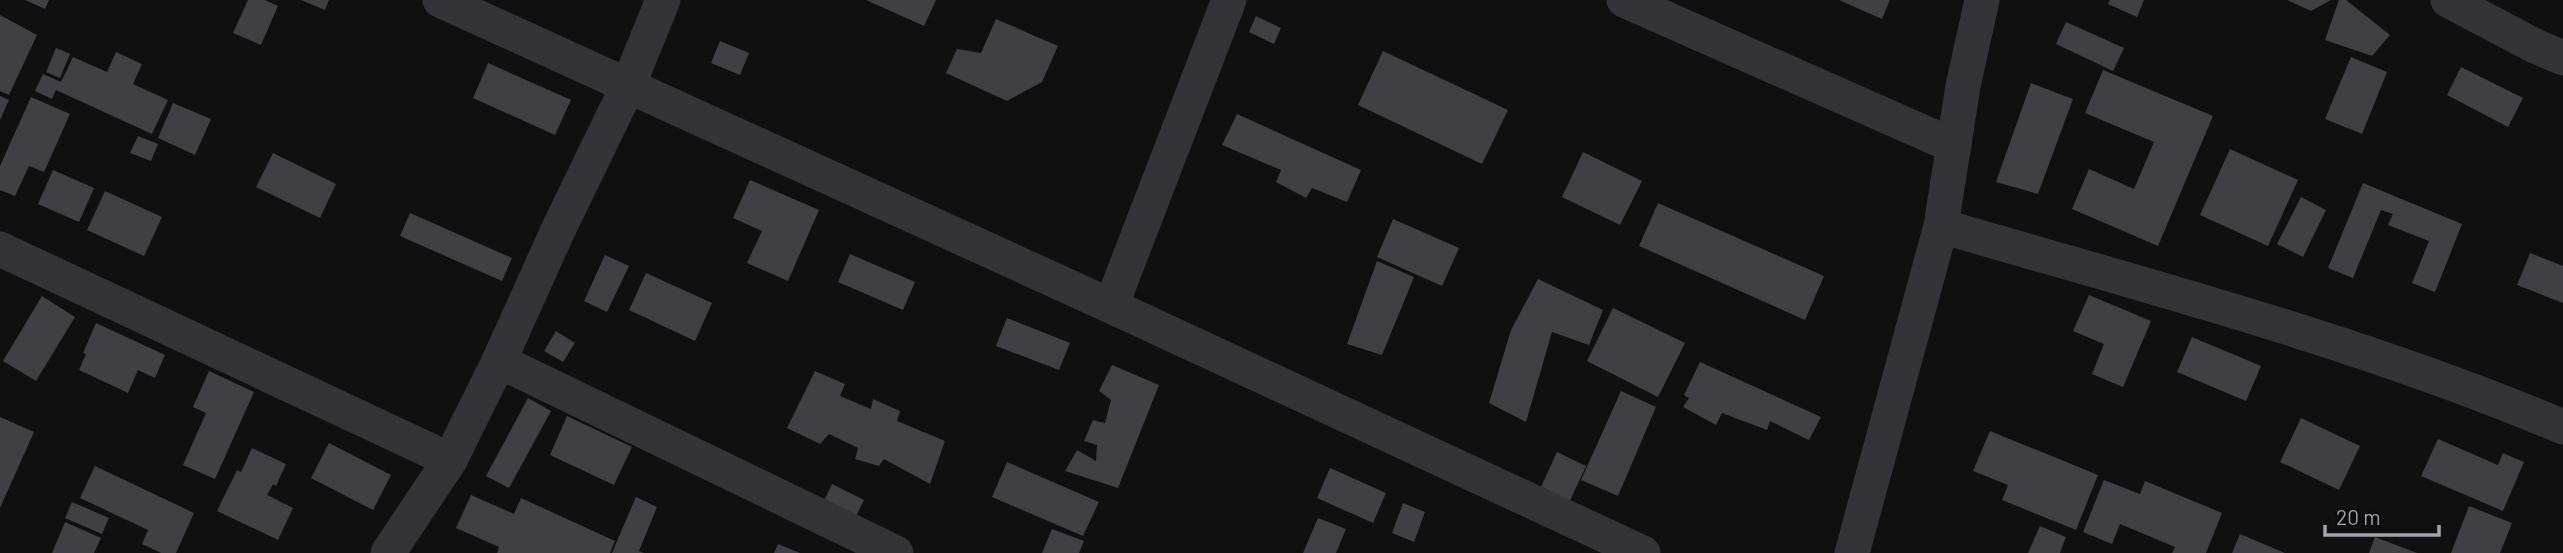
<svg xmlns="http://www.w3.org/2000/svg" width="2563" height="553" font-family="Barlow,sans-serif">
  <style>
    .building { fill: #3f3f44 }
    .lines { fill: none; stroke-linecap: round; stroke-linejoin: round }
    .minor { stroke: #333338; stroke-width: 35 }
  </style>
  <rect width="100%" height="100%" fill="#101011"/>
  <g class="building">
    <path d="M25,0H49L45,9Z"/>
    <path d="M248,0H265L278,6L261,45L233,33Z"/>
    <path d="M301,0H329L325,10Z"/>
    <path d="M866,0H936L924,26Z"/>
    <path d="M1839,0H1890L1882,19Z"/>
    <path d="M2110,0H2144L2137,17L2108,4Z"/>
    <path d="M2287,0H2331L2311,11Z"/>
    <path d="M2339,0H2346L2390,35L2372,56L2325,40Z"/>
    <path d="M0,15L37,35L9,95L0,91Z"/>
    <path d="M1256,16L1281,28L1274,44L1249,32Z"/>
    <path d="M996,19L1058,46L1042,82L1007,101L946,73L957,49L981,53Z"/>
    <path d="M2066,22L2124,48L2113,71L2056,44Z"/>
    <path d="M720,41L749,53L740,75L711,63Z"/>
    <path d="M56,48L70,54L60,78L46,72Z"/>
    <path d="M1383,51L1508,110L1482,164L1358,105Z"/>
    <path d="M116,52L142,64L133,84L168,100L152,134L56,90L52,99L35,91L43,74L61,82L73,57L107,72Z"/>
    <path d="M2351,57L2387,72L2362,134L2325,119Z"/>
    <path d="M488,63L571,100L555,135L473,98Z"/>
    <path d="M2461,67L2523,98L2508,127L2447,95Z"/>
    <path d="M2103,70L2213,116L2158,246L2072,209L2089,169L2134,189L2154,142L2085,113Z"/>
    <path d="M2031,83L2073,99L2038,194L1996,182Z"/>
    <path d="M0,96L9,100L0,120Z"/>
    <path d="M31,97L70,114L44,172L29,166L15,196L0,190V166Z"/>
    <path d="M173,103L211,119L195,155L158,138Z"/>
    <path d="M1237,114L1361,170L1347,202L1312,188L1306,198L1276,182L1281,170L1222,145Z"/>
    <path d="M138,136L158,144L151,161L130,153Z"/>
    <path d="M2230,149L2298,180L2268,246L2200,215Z"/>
    <path d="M1583,152L1642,181L1620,225L1562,197Z"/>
    <path d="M273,153L336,184L320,218L256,187Z"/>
    <path d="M53,170L94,188L79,222L38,204Z"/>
    <path d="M750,180L819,210L788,281L747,263L762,231L733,218Z"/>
    <path d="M2363,183L2462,224L2435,292L2412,283L2429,241L2388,225L2393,214L2381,210L2353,278L2328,268Z"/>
    <path d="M105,191L162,217L144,256L87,230Z"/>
    <path d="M2301,197L2326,210L2303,257L2277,244Z"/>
    <path d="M1658,203L1824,276L1805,320L1639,246Z"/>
    <path d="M410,213L512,258L502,281L400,236Z"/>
    <path d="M1393,219L1459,248L1442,286L1377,257Z"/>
    <path d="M2530,253L2563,266V303L2517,285Z"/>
    <path d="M850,254L915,282L903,310L838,282Z"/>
    <path d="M605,255L629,266L607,312L584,301Z"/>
    <path d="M1377,261L1414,277L1382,355L1347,344Z"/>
    <path d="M646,273L712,303L695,341L629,310Z"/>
    <path d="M1538,279L1603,310L1589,345L1552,332L1526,422L1489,403L1511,330Z"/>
    <path d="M2089,295L2151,321L2123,387L2092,374L2104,344L2073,331Z"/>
    <path d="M42,296L75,317L36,381L3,361Z"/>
    <path d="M1613,308L1685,343L1658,397L1587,361Z"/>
    <path d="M1007,318L1070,343L1059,370L996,346Z"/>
    <path d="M96,323L165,355L155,378L138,370L128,393L79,370L86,354L83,353Z"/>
    <path d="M556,331L575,343L563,362L544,351Z"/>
    <path d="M2192,337L2261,366L2246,401L2177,372Z"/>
    <path d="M1700,362L1821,417L1809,440L1770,421L1767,430L1722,413L1716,425L1683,407L1689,398L1684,395Z"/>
    <path d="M1112,365L1159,385L1118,488L1065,471L1077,450L1096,461L1097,445L1084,441L1093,420L1105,423L1111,400L1099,391Z"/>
    <path d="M209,371L254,392L215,479L183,465L206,413L193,407Z"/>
    <path d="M815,371L845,384L840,396L871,409L873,399L900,411L897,421L945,441L930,484L884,459L879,466L855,459L858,448L829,434L820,444L787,428Z"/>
    <path d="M1621,391L1656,407L1618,496L1581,480Z"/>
    <path d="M528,398L551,411L509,488L486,476Z"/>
    <path d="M567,416L632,447L614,485L550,455Z"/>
    <path d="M0,417L34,432L0,508Z"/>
    <path d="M2301,418L2360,446L2339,490L2280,462Z"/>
    <path d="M1990,431L2098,475L2076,530L2002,500L2008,485L1973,471Z"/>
    <path d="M2438,439L2498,465L2503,453L2524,462L2503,511L2421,476Z"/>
    <path d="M329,443L391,475L373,510L311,478Z"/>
    <path d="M252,448L286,464L276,486L273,484L267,495L293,508L278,540L217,511L237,470L241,472Z"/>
    <path d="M1557,452L1586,466L1569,503L1540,489Z"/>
    <path d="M1007,462L1099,502L1083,536L992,497Z"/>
    <path d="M95,466L194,513L176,553H161L142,544L148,530L80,498Z"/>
    <path d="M1330,468L1386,493L1373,523L1317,498Z"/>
    <path d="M2104,480L2140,494L2145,481L2222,513L2206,553H2172L2175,547L2120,524L2112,544L2083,532Z"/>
    <path d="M832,484L864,500L850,528L818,513Z"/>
    <path d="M471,495L514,514L521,498L615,541L610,553H497L499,547L456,528Z"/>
    <path d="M636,497L657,507L639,551L644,553H612Z"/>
    <path d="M72,502L109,518L102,534L65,518Z"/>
    <path d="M1403,503L1425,512L1414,542L1392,533Z"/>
    <path d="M2469,506L2512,523L2500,553H2451Z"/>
    <path d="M1318,518L1346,529L1336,553H1303Z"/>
    <path d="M65,522L101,538L94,553H52Z"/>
    <path d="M2040,526L2066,537L2060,553H2028Z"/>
    <path d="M1052,529L1084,541L1079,553H1042Z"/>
    <path d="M2240,534L2285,553H2232Z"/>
    <path d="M2375,537L2417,553H2369Z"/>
    <path d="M778,544L800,553H774Z"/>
  </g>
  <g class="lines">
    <g class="minor">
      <path d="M440,0L1111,306L1643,553"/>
      <path d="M1624,0L1954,146"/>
      <path d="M2448,0L2535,46L2563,58"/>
      <path d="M1941,226C2150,287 2362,342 2563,427"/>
      <path d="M0,249L450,460"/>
      <path d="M1111,306L1229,0"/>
      <path d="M499,361L896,553"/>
      <path d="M388,553L450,460L499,361L559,228L628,86L663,0"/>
      <path d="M1852,553L1941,226L1963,86L1982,0"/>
    </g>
  </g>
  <path d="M2325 525v10h114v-10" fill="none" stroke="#a2a3b1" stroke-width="3.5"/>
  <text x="2336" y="525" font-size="21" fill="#a2a3b1" stroke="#0b0b0c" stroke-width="5" paint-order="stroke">20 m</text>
</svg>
